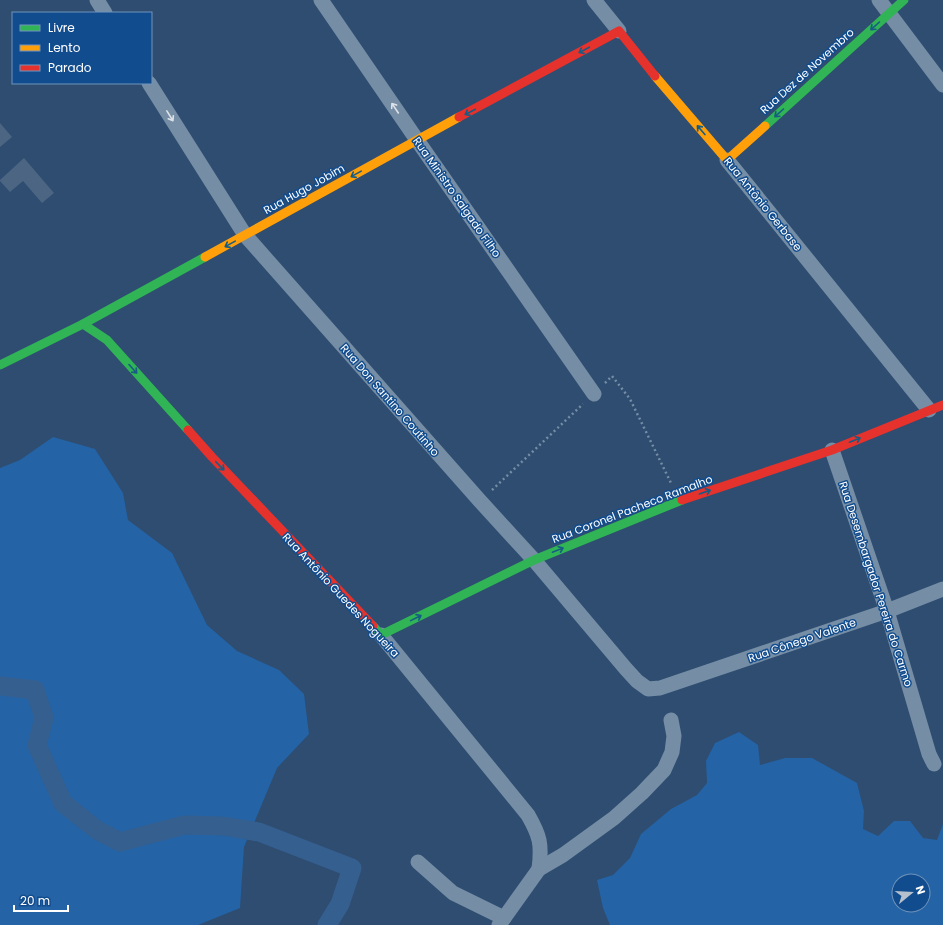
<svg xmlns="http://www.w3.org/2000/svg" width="943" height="925" font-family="Poppins,sans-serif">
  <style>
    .green { fill: #2463a5; fill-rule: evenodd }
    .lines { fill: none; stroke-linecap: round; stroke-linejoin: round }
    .canal { stroke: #355f8f; stroke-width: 19 }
    .building { fill: #4b6582 }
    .path { stroke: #758da5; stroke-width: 2.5; stroke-dasharray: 2 3; stroke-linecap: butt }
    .street { stroke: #758da5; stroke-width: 15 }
    .fast { stroke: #30b455; stroke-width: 9 }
    .slow { stroke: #ff9f0a; stroke-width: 9 }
    .jam { stroke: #e5322d; stroke-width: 9 }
    .oneway { stroke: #165c85 }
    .oneway2 { stroke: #dce2e8 }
    .labels { text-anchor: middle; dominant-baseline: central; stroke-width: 3; stroke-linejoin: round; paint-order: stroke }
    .street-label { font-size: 11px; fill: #fff; stroke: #114c8e }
  </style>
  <rect width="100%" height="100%" fill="#2e4d71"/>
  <g class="green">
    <path d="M53,437L95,449L123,493L128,520L172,553L207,625L237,651L279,670L304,694L309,734L277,768L244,847L240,908L198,925H0V468L20,460Z"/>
    <path d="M739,732L758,745L760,765L785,758H812L857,783L864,811L863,829L878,836L894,821H910L923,838L937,840L943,824V925H610L603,908L597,880L613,875L630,858L641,834L671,809L697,795L707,783L706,761L715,743ZM899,881H923V905H899Z"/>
  </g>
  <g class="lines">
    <path class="canal" d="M0,686L35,690L44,718L37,745L63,803L97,830L120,842L184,825L223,826L259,832L352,868L340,904L327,925"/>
  </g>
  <g class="building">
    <path d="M0,123L12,137L0,147Z"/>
    <path d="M24,158L54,193L42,203L23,181L10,192L0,181V180Z"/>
  </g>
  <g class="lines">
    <g class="path">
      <path d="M605,383L612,376L630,399L671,483"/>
      <path d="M492,490L583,404"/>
    </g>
    <g class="street">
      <path d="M97,0L105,13"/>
      <path d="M321,0L417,140L594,394"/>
      <path d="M594,0L619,31"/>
      <path d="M879,0L943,85"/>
      <path d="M149,83L245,235L480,501L534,560L626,669L637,681L648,689L660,688L887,611L943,589"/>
      <path d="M727,160L929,410"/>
      <path d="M832,450L887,611L929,754L934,764"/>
      <path d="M381,635L528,815C540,836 542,844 539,869"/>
      <path d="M418,862L453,893L504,918"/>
      <path d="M499,925L539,869L563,855L614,818L642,793L664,770L672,752L674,736L671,720"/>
    </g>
    <g class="fast">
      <path d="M765,126L904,0"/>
      <path d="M83,324L107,340L188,430"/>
      <path d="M0,365L83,324L205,257"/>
      <path d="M373,626L381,635L534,560L682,500"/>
    </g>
    <g class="slow">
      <path d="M655,76L727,160L765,126"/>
      <path d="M205,257L459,117"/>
    </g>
    <g class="jam">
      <path d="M459,117L619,31L655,76"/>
      <path d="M188,430L212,457L373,626"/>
      <path d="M682,500L832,450L943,405"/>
    </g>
  </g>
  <defs><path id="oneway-shaft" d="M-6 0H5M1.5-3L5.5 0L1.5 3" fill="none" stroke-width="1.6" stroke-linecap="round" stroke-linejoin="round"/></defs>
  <g class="oneway">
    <use href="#oneway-shaft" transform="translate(875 26) rotate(138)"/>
    <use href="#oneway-shaft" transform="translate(584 50) rotate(152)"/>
    <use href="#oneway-shaft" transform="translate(470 112) rotate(152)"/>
    <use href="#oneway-shaft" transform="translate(779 113) rotate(138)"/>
    <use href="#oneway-shaft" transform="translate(701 130) rotate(-131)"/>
    <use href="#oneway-shaft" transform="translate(356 174) rotate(151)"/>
    <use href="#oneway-shaft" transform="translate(230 244) rotate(151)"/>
    <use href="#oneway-shaft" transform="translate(133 369) rotate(48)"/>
    <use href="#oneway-shaft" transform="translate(855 440) rotate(-22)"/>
    <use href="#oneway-shaft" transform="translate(220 466) rotate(46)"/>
    <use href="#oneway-shaft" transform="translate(705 492) rotate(-19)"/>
    <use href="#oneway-shaft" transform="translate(558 550) rotate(-22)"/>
    <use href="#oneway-shaft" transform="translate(416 618) rotate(-26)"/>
  </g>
  <g class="oneway2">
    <use href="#oneway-shaft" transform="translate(395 108) rotate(-124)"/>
    <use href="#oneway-shaft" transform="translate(170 116) rotate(58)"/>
  </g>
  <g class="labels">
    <g class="street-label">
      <text transform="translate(807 71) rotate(-42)">Rua Dez de Novembro</text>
      <text transform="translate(304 189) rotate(-29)">Rua Hugo Jobim</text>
      <text transform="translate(457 197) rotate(55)">Rua Ministro Salgado Filho</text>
      <text transform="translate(763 204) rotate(51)">Rua Antônio Gerbase</text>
      <text transform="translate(390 400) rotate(49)">Rua Don Santino Coutinho</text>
      <text transform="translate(632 509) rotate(-21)">Rua Coronel Pacheco Ramalho</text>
      <text transform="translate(876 584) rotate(72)">Rua Desembargador Pereira do Carmo</text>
      <text transform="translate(341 595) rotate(47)">Rua Antônio Guedes Nogueira</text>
      <text transform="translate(802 640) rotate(-19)">Rua Cônego Valente</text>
    </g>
  </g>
  <rect x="12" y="12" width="140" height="72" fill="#114c8e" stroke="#7094bb"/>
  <rect x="20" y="25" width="20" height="6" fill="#30b455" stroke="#7094bb"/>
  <text x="48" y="32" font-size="12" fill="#ffffff">Livre</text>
  <rect x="20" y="45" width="20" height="6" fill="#ff9f0a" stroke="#7094bb"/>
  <text x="48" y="52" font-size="12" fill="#ffffff">Lento</text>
  <rect x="20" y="65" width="20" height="6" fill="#e5322d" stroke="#7094bb"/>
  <text x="48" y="72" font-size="12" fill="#ffffff">Parado</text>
  <g transform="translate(911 893) rotate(72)"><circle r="19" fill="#114c8e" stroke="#7094bb"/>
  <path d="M0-3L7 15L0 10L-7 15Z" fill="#b6c1cd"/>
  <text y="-6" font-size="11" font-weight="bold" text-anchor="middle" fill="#ffffff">N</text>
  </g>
  <path d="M14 905v6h54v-6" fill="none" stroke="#ffffff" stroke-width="2"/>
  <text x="20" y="905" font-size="12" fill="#ffffff" stroke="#114c8e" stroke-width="3" paint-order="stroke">20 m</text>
</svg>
